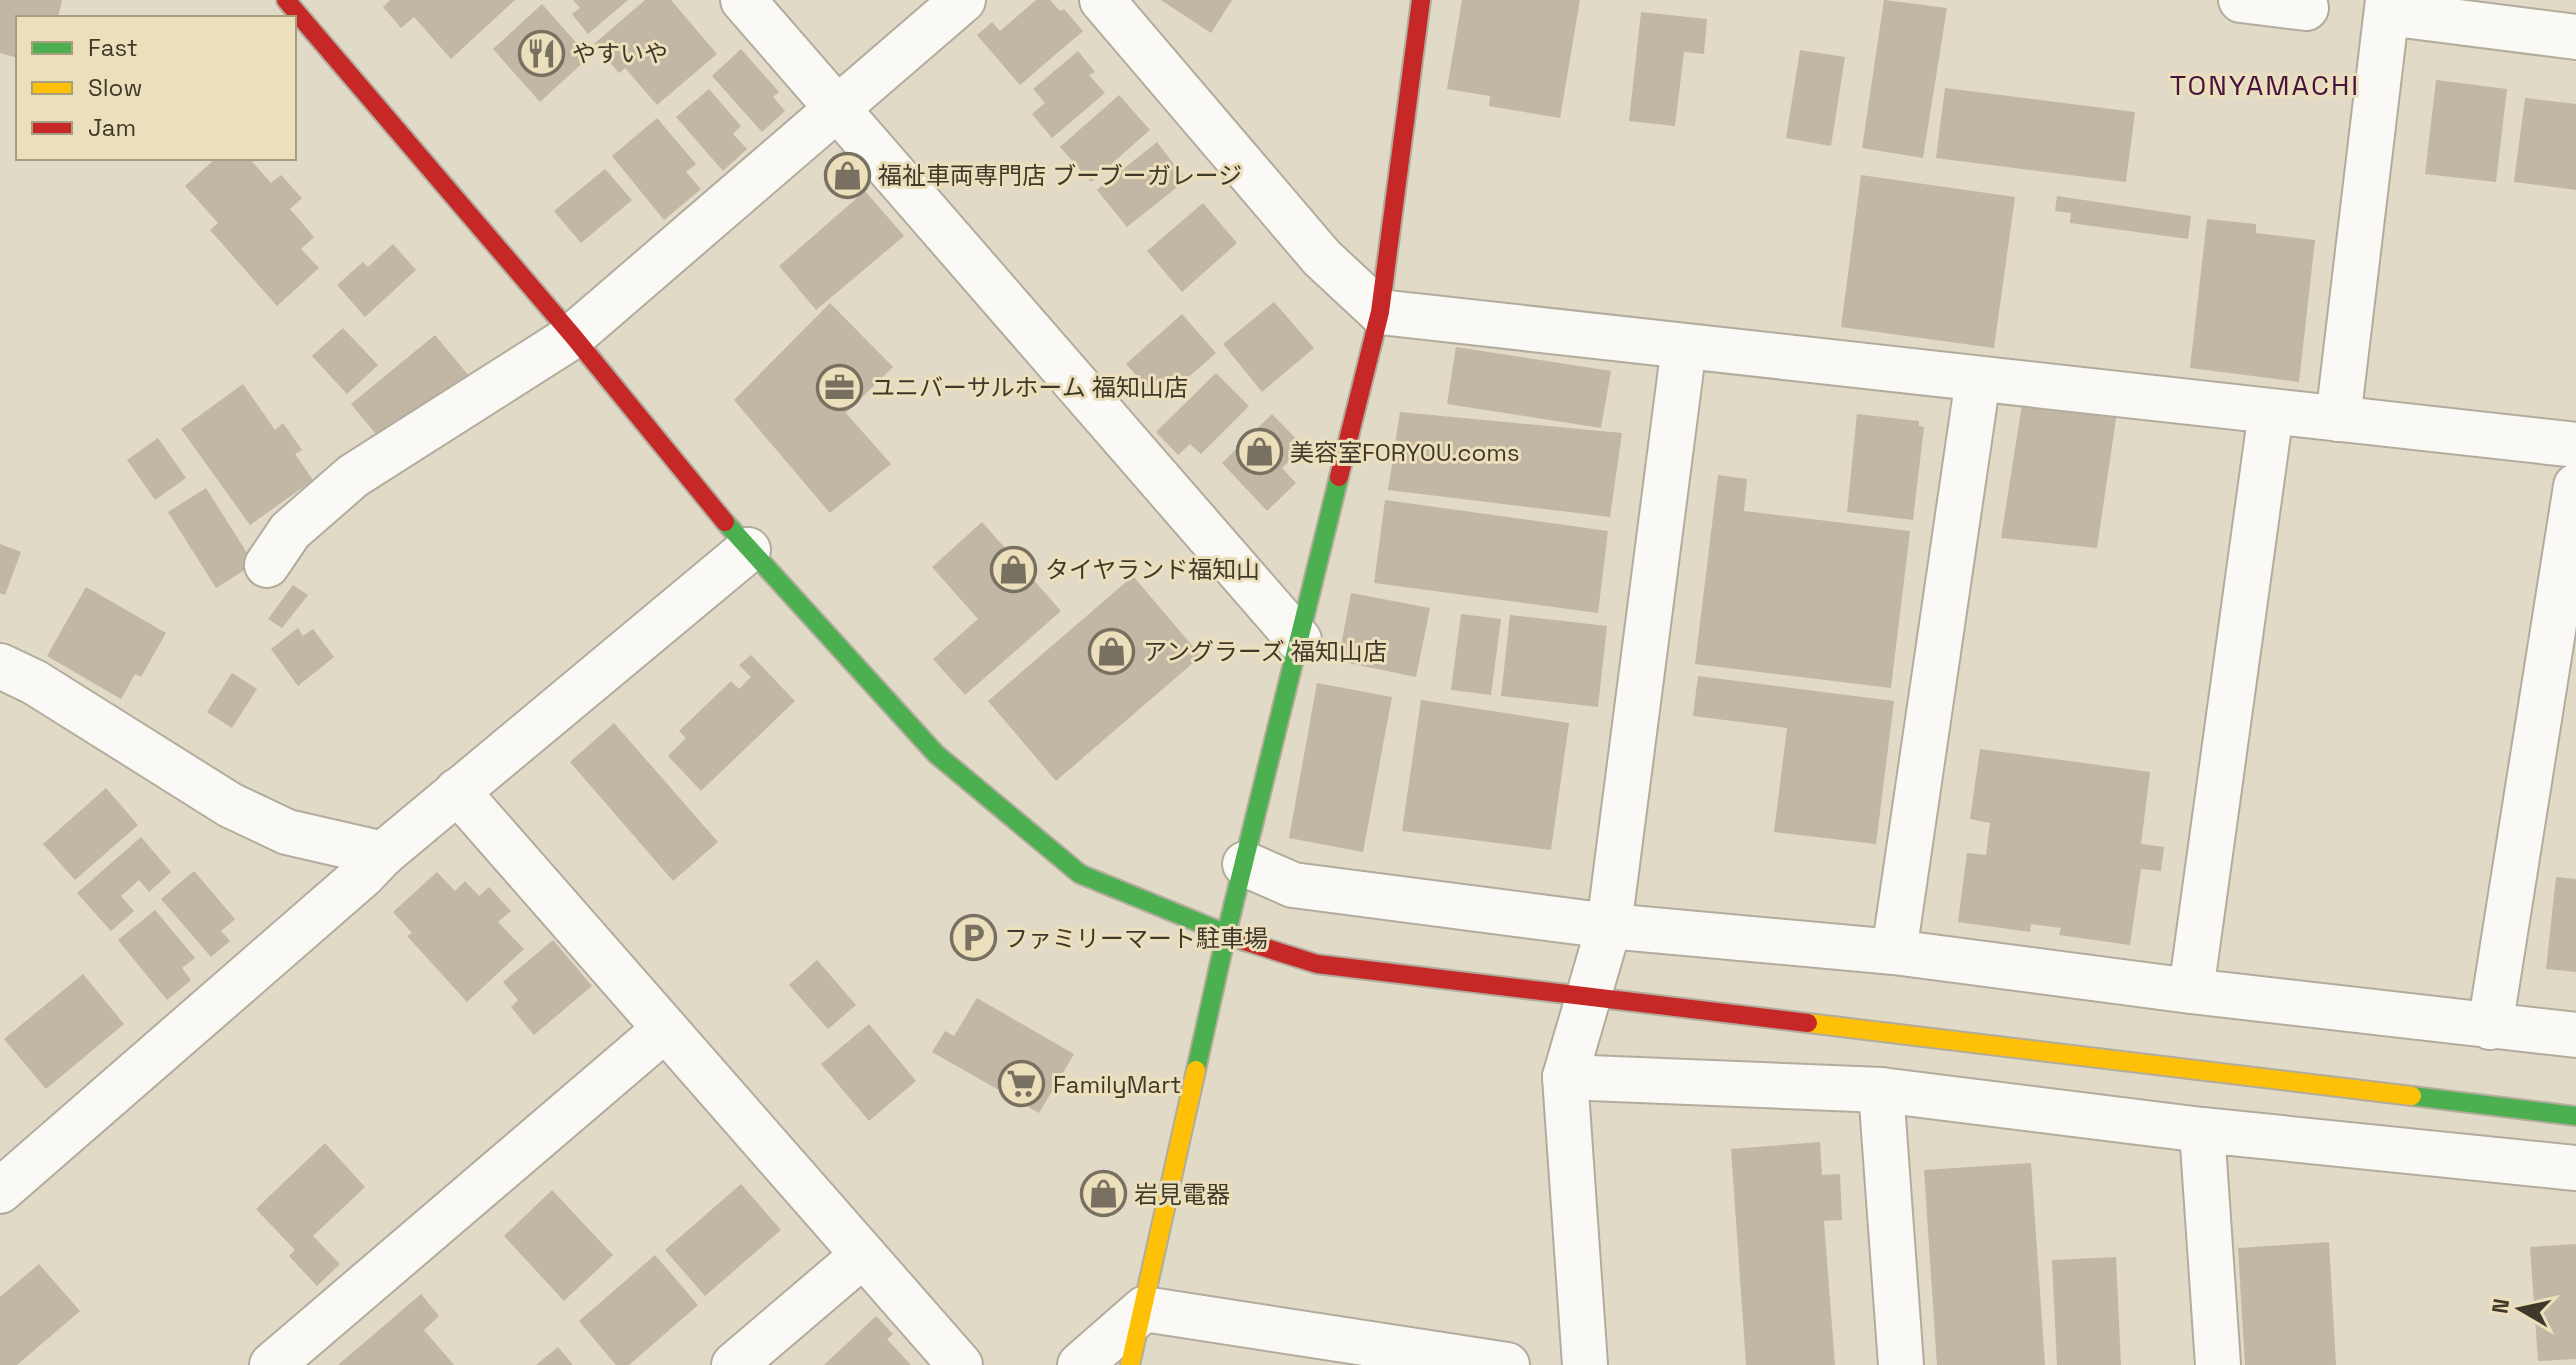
<svg xmlns="http://www.w3.org/2000/svg" width="2576" height="1365" font-family="'Space Grotesk','Noto Sans JP',sans-serif">
  <style>
    .building { fill: #c2b6a4 }
    .lines { fill: none; stroke-linecap: round; stroke-linejoin: round }
    .street-casing { stroke: #b2ac9d; stroke-width: 48 }
    .fast-casing { stroke: #b2ac9d; stroke-width: 22 }
    .slow-casing { stroke: #b2ac9d; stroke-width: 22 }
    .jam-casing { stroke: #b2ac9d; stroke-width: 22 }
    .street { stroke: #faf9f6; stroke-width: 44 }
    .fast { stroke: #4caf50; stroke-width: 18 }
    .slow { stroke: #ffc107; stroke-width: 18 }
    .jam { stroke: #c62828; stroke-width: 18 }
    .labels { text-anchor: middle; dominant-baseline: central; stroke-width: 6; stroke-linejoin: round; paint-order: stroke }
    .poi-label { font-size: 24px; fill: #3f392b; stroke: #ecdfbb; text-anchor: start }
    .quarter-label { font-size: 28px; letter-spacing: 2px; fill: #47123f; stroke: #ecdfbb }
  </style>
  <rect width="100%" height="100%" fill="#e1dac6"/>
  <g class="building">
    <path d="M0,0H62L58,18H18V58L0,53Z"/>
    <path d="M390,0H515L451,59L414,17L401,28L383,7Z"/>
    <path d="M573,0H628L588,34L572,14L580,8Z"/>
    <path d="M645,0H671L717,54L657,105L625,68L619,73L594,44Z"/>
    <path d="M1036,0H1050L1060,11L1064,9L1083,31L1020,85L977,35L992,22L1000,31Z"/>
    <path d="M1161,0H1232L1211,33Z"/>
    <path d="M1462,0H1580L1560,118L1489,106L1490,96L1447,89Z"/>
    <path d="M1884,0L1947,8L1923,158L1862,148Z"/>
    <path d="M542,4L589,57L540,102L493,49Z"/>
    <path d="M1641,12L1707,19L1704,54L1684,52L1675,126L1629,121Z"/>
    <path d="M741,49L779,92L773,97L785,111L762,132L712,76Z"/>
    <path d="M1800,50L1845,57L1831,146L1786,138Z"/>
    <path d="M1078,51L1095,72L1089,75L1105,93L1052,138L1032,114L1045,103L1033,89Z"/>
    <path d="M2436,80L2507,89L2496,182L2425,174Z"/>
    <path d="M1945,88L2135,112L2126,182L1936,158Z"/>
    <path d="M709,89L741,126L733,134L747,149L723,171L676,117Z"/>
    <path d="M1119,95L1150,130L1091,182L1060,147Z"/>
    <path d="M2525,98L2576,104V190L2514,182Z"/>
    <path d="M657,118L696,164L686,172L701,189L664,220L612,156Z"/>
    <path d="M1157,142L1186,180L1127,227L1097,190Z"/>
    <path d="M216,158H249L271,183L281,175L302,198L290,209L314,237L301,249L319,268L277,306L210,230L218,223L185,186Z"/>
    <path d="M605,169L632,200L581,243L554,211Z"/>
    <path d="M1861,175L2015,197L1994,348L1841,327Z"/>
    <path d="M865,191L904,236L816,310L779,266Z"/>
    <path d="M2057,196L2191,216L2188,239L2070,223L2071,213L2055,211Z"/>
    <path d="M1203,203L1237,243L1182,292L1147,251Z"/>
    <path d="M2207,219L2256,224V233L2315,240L2299,382L2190,368Z"/>
    <path d="M393,244L416,270L365,317L337,285L363,262L368,267Z"/>
    <path d="M1274,302L1314,348L1262,392L1223,344Z"/>
    <path d="M830,303L893,367L846,413L891,464L830,513L734,400Z"/>
    <path d="M1182,314L1216,353L1160,402L1126,364Z"/>
    <path d="M343,328L378,365L347,394L312,356Z"/>
    <path d="M435,335L469,376L385,445L351,404Z"/>
    <path d="M1456,347L1611,371L1601,428L1447,404Z"/>
    <path d="M1216,373L1249,406L1201,454L1190,444L1178,455L1156,432Z"/>
    <path d="M243,384L275,430L283,423L302,450L295,454L313,480L250,525L181,429Z"/>
    <path d="M2023,398L2117,412L2097,548L2001,538Z"/>
    <path d="M1400,412L1622,433L1610,517L1388,490Z"/>
    <path d="M1272,414L1304,447L1282,468L1296,483L1267,511L1222,463Z"/>
    <path d="M1857,414L1919,421V426L1924,427L1913,520L1847,512Z"/>
    <path d="M158,438L186,478L155,500L127,460Z"/>
    <path d="M1718,475L1747,479L1744,511L1910,531L1891,688L1695,664Z"/>
    <path d="M206,488L254,564L216,588L168,512Z"/>
    <path d="M1385,500L1608,531L1598,613L1374,583Z"/>
    <path d="M982,522L1061,611L965,695L933,659L978,619L932,567Z"/>
    <path d="M0,544L21,552L5,595L0,593Z"/>
    <path d="M1133,576L1201,656L1056,781L988,701Z"/>
    <path d="M293,585L308,595L282,628L268,619Z"/>
    <path d="M86,587L166,633L141,677L135,674L121,699L47,656Z"/>
    <path d="M1351,593L1430,608L1416,677L1338,661Z"/>
    <path d="M1461,614L1501,619L1491,695L1451,690Z"/>
    <path d="M1510,615L1607,626L1598,707L1501,696Z"/>
    <path d="M298,628L303,636L313,629L334,657L298,686L271,649Z"/>
    <path d="M751,655L795,701L701,791L668,756L686,738L679,731L731,681L739,689L751,677L739,665Z"/>
    <path d="M232,673L257,689L232,728L207,712Z"/>
    <path d="M1698,676L1894,701L1876,844L1774,832L1787,728L1693,716Z"/>
    <path d="M1317,683L1392,697L1363,852L1289,838Z"/>
    <path d="M1421,700L1569,723L1551,850L1402,831Z"/>
    <path d="M614,723L718,842L673,881L570,762Z"/>
    <path d="M1980,749L2150,772L2141,844L2164,847L2161,871L2141,869L2130,945L2059,935L2061,928L2031,924L2030,932L1958,922L1967,853L1986,855L1990,823L1970,819Z"/>
    <path d="M106,788L138,825L75,880L43,844Z"/>
    <path d="M141,837L171,872L149,892L139,880L121,896L134,911L111,931L77,893Z"/>
    <path d="M194,871L235,919L221,931L230,941L211,957L161,899Z"/>
    <path d="M437,872L455,891L465,881L479,896L489,887L511,911L498,922L524,949L467,1002L407,936L412,933L393,912Z"/>
    <path d="M2556,877L2576,879V972L2546,969Z"/>
    <path d="M155,910L195,958L182,968L191,980L167,1000L118,940Z"/>
    <path d="M553,940L592,986L534,1035L511,1007L518,1000L503,982Z"/>
    <path d="M817,960L856,1005L828,1029L789,985Z"/>
    <path d="M83,974L124,1024L46,1089L4,1039Z"/>
    <path d="M977,998L1074,1054L1039,1113L932,1052L945,1031L954,1036Z"/>
    <path d="M869,1024L916,1081L869,1121L821,1064Z"/>
    <path d="M1820,1142L1822,1175L1840,1174L1842,1220L1824,1221L1835,1365H1746L1731,1149Z"/>
    <path d="M325,1143L365,1187L313,1236L340,1264L317,1286L289,1256L295,1250L256,1209Z"/>
    <path d="M2031,1163L2045,1365H1937L1924,1170Z"/>
    <path d="M741,1184L781,1230L705,1296L665,1250Z"/>
    <path d="M552,1190L613,1255L564,1301L504,1236Z"/>
    <path d="M2329,1242L2336,1365H2245L2238,1248Z"/>
    <path d="M2576,1244V1359L2538,1361L2530,1247Z"/>
    <path d="M655,1255L698,1305L629,1365H616L579,1321Z"/>
    <path d="M2116,1257L2121,1365H2057L2052,1260Z"/>
    <path d="M39,1264L80,1311L17,1365H0V1297Z"/>
    <path d="M421,1294L439,1316L424,1330L454,1365H338Z"/>
    <path d="M876,1316L893,1334L887,1339L911,1365H824Z"/>
    <path d="M558,1347L573,1365H536Z"/>
  </g>
  <g class="lines">
    <defs>
      <g id="street">
        <path d="M743,0L1299,640"/>
        <path d="M1102,0L1322,258L1380,312L2576,445"/>
        <path d="M2241,0L2306,8"/>
        <path d="M2387,13L2576,37"/>
        <path d="M2338,419L2388,0"/>
        <path d="M267,565L290,531L353,476L573,336L963,0"/>
        <path d="M0,666L34,682L230,805L287,832L383,854L748,550"/>
        <path d="M457,791L960,1365"/>
        <path d="M1245,864L1293,885L1609,926L1894,952L2191,991L2576,1035"/>
        <path d="M1894,952L1978,379"/>
        <path d="M2191,991L2271,412"/>
        <path d="M2490,1027L2576,486"/>
        <path d="M1565,1077L1881,1090L2202,1130"/>
        <path d="M1881,1090L1901,1365"/>
        <path d="M0,1191L362,876L383,854"/>
        <path d="M272,1365L664,1030"/>
        <path d="M734,1365L862,1256"/>
        <path d="M1080,1365L1144,1309L1507,1365"/>
        <path d="M1585,1365L1565,1077L1609,926L1684,346"/>
        <path d="M2218,1365L2202,1130L2576,1168"/>
      </g>
      <g id="fast">
        <path d="M725,522L936,754L1080,874L1244,941"/>
        <path d="M1196,1070L1226,935L1339,477"/>
        <path d="M2412,1096L2576,1116"/>
      </g>
      <g id="slow">
        <path d="M1808,1023L2412,1096"/>
        <path d="M1130,1365L1196,1070"/>
      </g>
      <g id="jam">
        <path d="M286,0L573,336L725,522"/>
        <path d="M1339,477L1380,312L1421,0"/>
        <path d="M1244,941L1317,964L1808,1023"/>
      </g>
    </defs>
    <use href="#street" class="street-casing"/>
    <use href="#fast" class="fast-casing"/>
    <use href="#slow" class="slow-casing"/>
    <use href="#jam" class="jam-casing"/>
    <use href="#street" class="street"/>
    <use href="#fast" class="fast"/>
    <use href="#slow" class="slow"/>
    <use href="#jam" class="jam"/>
  </g>
  <defs>
    <symbol id="restaurant-ring" viewBox="-11 -11 22 22"><circle r="9.5" fill="#ecdfbb" stroke="#787161" stroke-width="1.5"/><path d="M-5-6h1v4h1v-4h1v4h1v-4h1v5L-1.5 .5V6h-2V.5L-5-1ZM5-6V6H3V1.5H1.5Q1.5-4 5-6Z" fill="#787161"/></symbol>
    <symbol id="shop-ring" viewBox="-11 -11 22 22"><circle r="9.5" fill="#ecdfbb" stroke="#787161" stroke-width="1.5"/><path d="M-5-2.5h2.3a2.7 3.5 0 0 1 5.4 0H5L5.5 6h-11ZM-1.5-2.5h3a1.5 2.3 0 0 0-3 0Z" fill="#787161"/></symbol>
    <symbol id="office-ring" viewBox="-11 -11 22 22"><circle r="9.5" fill="#ecdfbb" stroke="#787161" stroke-width="1.5"/><path d="M-6-3h4V-5.5h4V-3h4V5H-6ZM-1-4.5V-3h2v-1.5ZM-6 0V1H6V0Z" fill="#787161"/></symbol>
    <symbol id="parking-ring" viewBox="-11 -11 22 22"><circle r="9.5" fill="#ecdfbb" stroke="#787161" stroke-width="1.5"/><path d="M-3.5-5.5H1a3.5 3.5 0 0 1 0 7H-1V5.5H-3.5ZM-1-3.4V-.6H.8a1.4 1.4 0 0 0 0-2.8Z" fill="#787161"/></symbol>
    <symbol id="supermarket-ring" viewBox="-11 -11 22 22"><circle r="9.5" fill="#ecdfbb" stroke="#787161" stroke-width="1.5"/><path d="M-6-5.5h2.5l.6 2H6L4.5 2H-2.5L-4.4-4H-6ZM-1.5 3.2a1.3 1.3 0 1 0 .1 0ZM3 3.2a1.3 1.3 0 1 0 .1 0Z" fill="#787161"/></symbol>
  </defs>
  <g fill-rule="evenodd">
    <use href="#restaurant-ring" x="516" y="28" width="51" height="51"/>
    <use href="#shop-ring" x="822" y="150" width="51" height="51"/>
    <use href="#office-ring" x="814" y="362" width="51" height="51"/>
    <use href="#shop-ring" x="1234" y="426" width="51" height="51"/>
    <use href="#shop-ring" x="988" y="544" width="51" height="51"/>
    <use href="#shop-ring" x="1086" y="626" width="51" height="51"/>
    <use href="#parking-ring" x="948" y="912" width="51" height="51"/>
    <use href="#supermarket-ring" x="996" y="1058" width="51" height="51"/>
    <use href="#shop-ring" x="1078" y="1168" width="51" height="51"/>
  </g>
  <g class="labels">
    <g class="poi-label">
      <text x="572" y="53">やすいや</text>
      <text x="878" y="175">福祉車両専門店 ブーブーガレージ</text>
      <text x="871" y="387">ユニバーサルホーム 福知山店</text>
      <text x="1290" y="452">美容室FORYOU.coms</text>
      <text x="1045" y="569">タイヤランド福知山</text>
      <text x="1143" y="651">アングラーズ 福知山店</text>
      <text x="1004" y="938">ファミリーマート駐車場</text>
      <text x="1053" y="1084">FamilyMart</text>
      <text x="1134" y="1194">岩見電器</text>
    </g>
    <g class="quarter-label">
      <text x="2265" y="85">TONYAMACHI</text>
    </g>
  </g>
  <rect x="16" y="16" width="280" height="144" fill="#ecdfbb" stroke="#a79d81" stroke-width="2"/>
  <rect x="32" y="42" width="40" height="12" fill="#4caf50" stroke="#a79d81" stroke-width="2"/>
  <text x="88" y="56" font-size="24" fill="#3f392b">Fast</text>
  <rect x="32" y="82" width="40" height="12" fill="#ffc107" stroke="#a79d81" stroke-width="2"/>
  <text x="88" y="96" font-size="24" fill="#3f392b">Slow</text>
  <rect x="32" y="122" width="40" height="12" fill="#c62828" stroke="#a79d81" stroke-width="2"/>
  <text x="88" y="136" font-size="24" fill="#3f392b">Jam</text>
  <g transform="translate(2520 1309) rotate(279)" stroke="#ecdfbb" stroke-width="6" paint-order="stroke">
  <path d="M0-6L14 30L0 20L-14 30Z" fill="#3f392b"/>
  <text y="-12" font-size="22" font-weight="bold" text-anchor="middle" fill="#3f392b">N</text>
  </g>
</svg>
